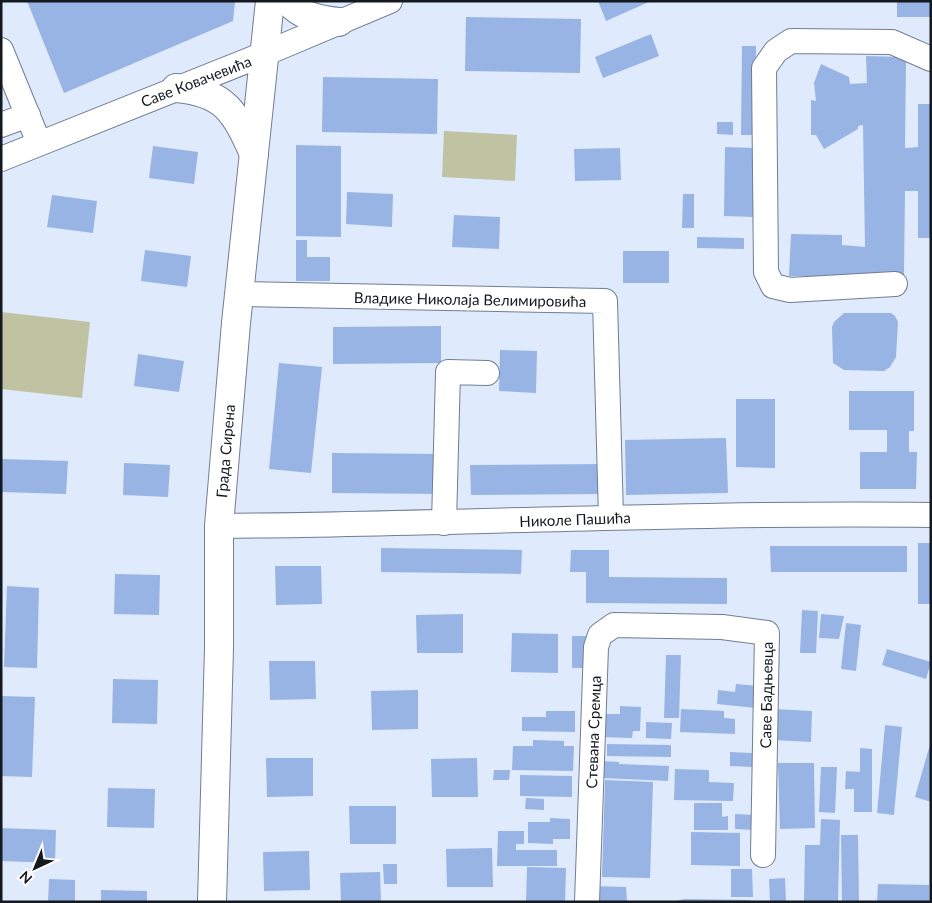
<svg xmlns="http://www.w3.org/2000/svg" width="932" height="903" font-family="Lato,sans-serif">
  <style>
    .grass { fill: #c0c3a1 }
    .building { fill: #98b4e4 }
    .lines { fill: none; stroke-linecap: round; stroke-linejoin: round }
    .minor-casing { stroke: #717d91; stroke-width: 26 }
    .major-casing { stroke: #717d91; stroke-width: 30 }
    .minor { stroke: #fff; stroke-width: 24 }
    .major { stroke: #fff; stroke-width: 28 }
    .labels { text-anchor: middle; dominant-baseline: central; stroke-width: 5; stroke-linejoin: round; paint-order: stroke }
    .street-label { font-size: 15px; fill: #141920; stroke: #fff }
  </style>
  <rect width="100%" height="100%" fill="#dfeafc"/>
  <g class="grass">
    <path d="M444,131L517,135L515,181L442,177Z"/>
    <path d="M1,312L90,322L82,398L1,389Z"/>
  </g>
  <g class="building">
    <path d="M27,1H235L233,21L64,93Z"/>
    <path d="M598,1H651L606,21Z"/>
    <rect x="897" y="1" width="34" height="16"/>
    <path d="M466,17L581,19L580,73L465,71Z"/>
    <path d="M651,34L659,56L603,78L595,57Z"/>
    <path d="M742,46H756L755,135H741Z"/>
    <path d="M866,56L906,57L905,148L918,147V104H931V238H918V191H905L904,277L789,276L791,234L842,235V245L865,247L863,125L858,126V129L824,149L816,135H811V100L816,101L814,83L821,64L849,77L850,84L867,83Z"/>
    <path d="M323,77L438,79L437,134L322,132Z"/>
    <path d="M717,122H733V135L717,134Z"/>
    <path d="M296,145L341,146V237L296,236Z"/>
    <path d="M153,146L198,152L194,184L149,178Z"/>
    <path d="M725,147L754,148V217L724,216Z"/>
    <path d="M620,148L621,180L575,181L574,149Z"/>
    <path d="M347,192L393,194L392,227L346,224Z"/>
    <path d="M683,194H694V228H682Z"/>
    <path d="M52,195L97,201L93,233L47,227Z"/>
    <path d="M454,215L500,217L499,249L452,247Z"/>
    <path d="M697,237L744,238V249L697,248Z"/>
    <path d="M296,240H307V257H330V281H296Z"/>
    <path d="M145,250L191,256L187,287L141,281Z"/>
    <rect x="623" y="251" width="46" height="32"/>
    <path d="M844,313H891L895,316L898,322L896,357L890,367L884,371L844,370L833,363L832,327L834,322Z"/>
    <path d="M441,326V363L333,364V327Z"/>
    <path d="M500,350L537,351L536,393L499,391Z"/>
    <path d="M138,354L184,361L179,392L134,386Z"/>
    <path d="M279,363L322,367L311,473L269,469Z"/>
    <path d="M849,391H914V431H909V452H917L916,489H860V452H887V430H849Z"/>
    <path d="M736,399H775V468L736,467Z"/>
    <path d="M726,438L728,493L626,495L625,440Z"/>
    <path d="M332,453L442,454L441,494L332,493Z"/>
    <path d="M1,459L68,461L66,494L1,492Z"/>
    <path d="M124,463L170,465L168,497L123,495Z"/>
    <path d="M605,464V494L471,495L470,465Z"/>
    <rect x="918" y="543" width="13" height="61"/>
    <path d="M770,546H907V572H771Z"/>
    <path d="M381,548L522,550L521,574L381,572Z"/>
    <path d="M571,550H609V577L727,578V604L586,603V572H570Z"/>
    <path d="M275,566H321L322,604L276,605Z"/>
    <path d="M115,574L160,575L159,615L114,614Z"/>
    <path d="M7,586L39,588L37,668L4,667Z"/>
    <path d="M802,610L818,611L816,653H800Z"/>
    <path d="M463,614V653H417L416,615Z"/>
    <path d="M821,614L844,616L839,639L819,638Z"/>
    <path d="M846,623L861,625L856,671L841,669Z"/>
    <path d="M512,633L558,634V673L511,672Z"/>
    <path d="M572,636H586L585,668H572Z"/>
    <path d="M887,649L931,662L926,679L882,665Z"/>
    <path d="M666,655H681L679,718H664Z"/>
    <path d="M269,661H315L316,699L270,700Z"/>
    <path d="M113,679L158,680L157,724L112,723Z"/>
    <path d="M736,684L758,686L756,708L717,704L718,690L735,692Z"/>
    <path d="M418,690V729L372,730L371,691Z"/>
    <path d="M2,696L35,697L32,777L1,776Z"/>
    <path d="M620,706L641,707L640,731H633L632,738L601,737L602,714H620Z"/>
    <path d="M681,709L724,711V718L735,719V734L680,732Z"/>
    <path d="M774,709L812,711L811,742L773,740Z"/>
    <path d="M546,711H575V732L522,731V717H546Z"/>
    <path d="M646,722L672,723L671,739L646,738Z"/>
    <path d="M885,725L902,727L894,815L877,813Z"/>
    <path d="M533,740L564,741V746H574L573,771L512,770L513,746H533Z"/>
    <path d="M931,741V802L915,797Z"/>
    <path d="M607,744L671,745V757L607,756Z"/>
    <path d="M860,748L872,749V812H854V789H845L846,771L860,772Z"/>
    <path d="M730,752L752,753V767L730,766Z"/>
    <path d="M266,758H313V796L267,797Z"/>
    <path d="M477,758L478,797H432L431,759Z"/>
    <path d="M602,761L619,762V764L669,766L668,781L602,778Z"/>
    <path d="M778,763H814L815,828L780,829Z"/>
    <path d="M821,767H837L835,813L819,812Z"/>
    <path d="M675,769L709,770V782L734,783L733,801L674,800Z"/>
    <path d="M494,770H510L509,780H493Z"/>
    <path d="M520,775L572,776V797L520,796Z"/>
    <path d="M605,780L653,782L650,878L602,877Z"/>
    <path d="M108,788L155,789L154,828L107,827Z"/>
    <path d="M526,798L544,799V810L525,809Z"/>
    <path d="M694,803H722V817L728,816V830H694Z"/>
    <path d="M349,806H396V844H350Z"/>
    <path d="M735,814L754,815V830L735,829Z"/>
    <path d="M550,818L570,819V839H553V844L528,843V822H550Z"/>
    <path d="M821,819L840,820L838,902H804L805,845H820Z"/>
    <path d="M1,828L56,830L55,863L1,861Z"/>
    <path d="M498,831H524V844H516V850H557V866H497Z"/>
    <path d="M691,832L740,833V866L691,865Z"/>
    <path d="M841,835H858L859,902H842Z"/>
    <path d="M492,848L493,887H447L446,849Z"/>
    <path d="M309,851L310,890L264,891L263,852Z"/>
    <path d="M383,864H397V884H384Z"/>
    <path d="M527,867L566,868L565,902H526Z"/>
    <path d="M731,869H752L753,897H731Z"/>
    <path d="M380,872L381,902H341L340,873Z"/>
    <path d="M785,878L786,902H770L769,879Z"/>
    <path d="M49,879L75,880V902H48Z"/>
    <path d="M878,884L929,885V902H877Z"/>
    <path d="M592,886L626,887L627,902H592Z"/>
    <path d="M101,890L147,891V902H101Z"/>
    <path d="M685,899L750,900L751,902H669Z"/>
  </g>
  <g class="lines">
    <defs>
      <g id="minor">
        <path d="M1,50L39,143"/>
        <path d="M1,125L28,115"/>
        <path d="M1,159L264,54L390,1"/>
        <path d="M895,284L790,290L773,286L766,272L764,68L776,51L791,41L892,42L931,59"/>
        <path d="M239,294L605,301L611,517"/>
        <path d="M444,523L448,372L487,373"/>
        <path d="M219,526C456,524 694,512 931,515"/>
        <path d="M587,902L596,647L600,635L614,625L722,627L767,633L763,855"/>
      </g>
      <g id="major">
        <path d="M288,1C302,17 319,20 339,22"/>
        <path d="M176,88C225,92 235,112 254,154"/>
        <path d="M212,902L219,648V526L236,323L270,1"/>
      </g>
    </defs>
    <use href="#minor" class="minor-casing"/>
    <use href="#major" class="major-casing"/>
    <use href="#minor" class="minor"/>
    <use href="#major" class="major"/>
  </g>
  <g class="labels">
    <g class="street-label">
      <text transform="translate(196 81) rotate(-21)">Саве Ковачевића</text>
      <text transform="translate(470 299) rotate(1)">Владике Николаја Велимировића</text>
      <text transform="translate(225 451) rotate(-85)">Града Сирена</text>
      <text transform="translate(575 519) rotate(-2)">Николе Пашића</text>
      <text transform="translate(766 695) rotate(-89)">Саве Бадњевца</text>
      <text transform="translate(593 732) rotate(-88)">Стевана Сремца</text>
    </g>
  </g>
  <rect width="932" height="903" fill="none" stroke="#141920" stroke-width="5"/>
  <g transform="translate(35 868) rotate(224)" stroke="#ffffff" stroke-width="4" paint-order="stroke">
  <path d="M0-4L9 19L0 12L-9 19Z" fill="#141920"/>
  <text y="-8" font-size="14" font-weight="bold" text-anchor="middle" fill="#141920">N</text>
  </g>
</svg>
